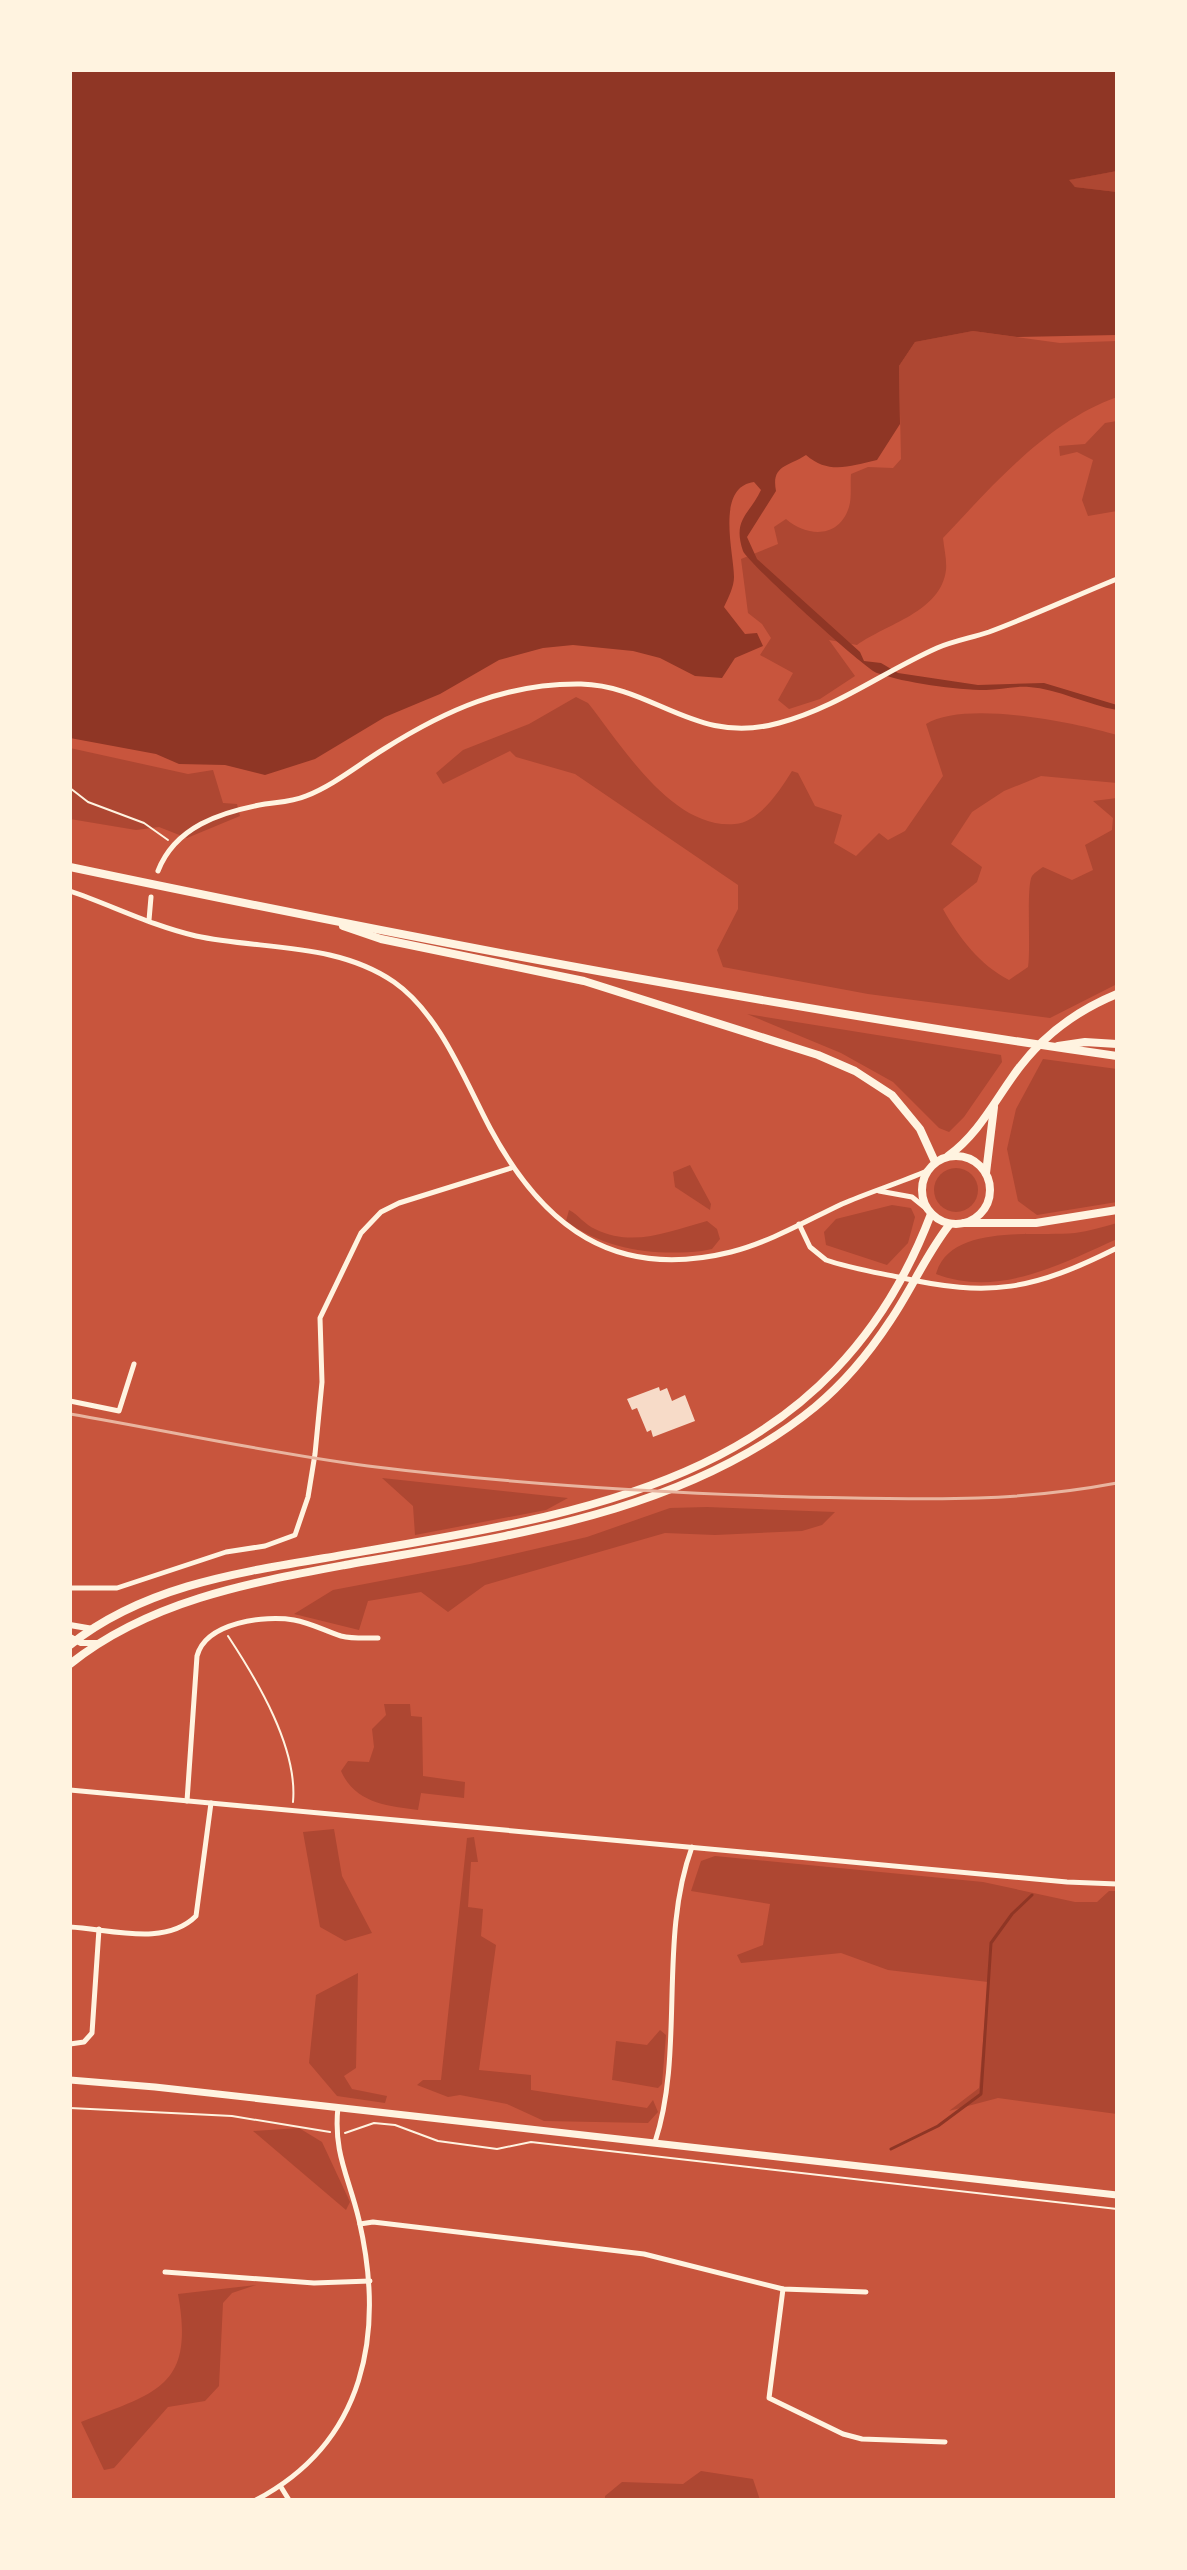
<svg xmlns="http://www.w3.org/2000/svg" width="1187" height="2570" font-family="Overpass,sans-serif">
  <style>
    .green { fill: #ae4732 }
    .water { fill: #8f3625 }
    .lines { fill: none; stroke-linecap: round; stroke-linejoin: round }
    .stream { stroke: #8f3625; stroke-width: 3 }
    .building { fill: #f7dbc8 }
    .path { stroke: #fff3e0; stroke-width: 2 }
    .minor { stroke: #fff3e0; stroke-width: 5 }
    .tertiary { stroke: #fff3e0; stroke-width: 6 }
    .secondary { stroke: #fff3e0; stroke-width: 7 }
    .primary { stroke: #fff3e0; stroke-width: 8 }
    .trunk { stroke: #fff3e0; stroke-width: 8 }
    .rail { stroke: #e9b49f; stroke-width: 3 }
  </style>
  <rect width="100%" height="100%" fill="#c8553d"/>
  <g class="green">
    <path d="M1117,171V192L1075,187L1068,180Z"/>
    <path d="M973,331L1060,343L1117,341V397C1047,422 993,485 943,538C944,548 947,560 946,570C941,612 886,624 857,645L829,640L855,676L820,699L789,709L778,700L793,673L760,655L771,638L762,624L748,613L741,559L778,544L774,527L786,519C807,537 839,539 849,507C852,497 850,484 851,474L868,467L893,468L901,459L899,366L915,342Z"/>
    <path d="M1117,421V511L1088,516L1082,500L1093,460L1077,452L1060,456L1059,446L1085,444L1105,423Z"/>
    <path d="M576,697L588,703C621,744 672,830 735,824C760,822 780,790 792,771L798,773L815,806L842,815L834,843L856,856L879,833L888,840L905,831L943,776L926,724C965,700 1073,722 1117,735V783L1041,776L1004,791L972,812L951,844L982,867L977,882L943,909C959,938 980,965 1009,980L1028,967C1031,949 1026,886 1032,876C1035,872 1039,870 1043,867L1072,880L1093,870L1085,845L1112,830L1113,818L1093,801L1117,798V984L1050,1018L868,994L723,967L717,950L738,909V885L575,774L516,757L510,751L443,784L436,773L463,750L529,724Z"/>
    <path d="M70,748L188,774L213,770L223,803L237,804L240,816L187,838L159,827L136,830L70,819Z"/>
    <path d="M747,1014L1001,1055L1002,1062L964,1117L949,1132L939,1128L893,1082L841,1053Z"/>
    <path d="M1043,1059L1117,1069V1202L1037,1215L1018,1201L1007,1149L1016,1109Z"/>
    <path d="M690,1165L711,1204L710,1210L675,1187L673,1172Z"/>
    <circle cx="956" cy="1190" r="22"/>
    <path d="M892,1205L911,1208L915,1217L908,1243L887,1265L826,1245L824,1232L836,1219Z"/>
    <path d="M569,1210C579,1215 585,1225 595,1229C634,1248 669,1231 707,1221L717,1229L720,1239L712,1249L702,1251C655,1256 606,1250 566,1221Z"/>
    <path d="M1117,1223V1239C1061,1264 998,1298 936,1274C950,1223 1035,1237 1075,1233C1089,1231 1103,1227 1117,1223Z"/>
    <path d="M382,1478L568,1498L546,1510L415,1535L413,1506Z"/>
    <path d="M707,1507L835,1512L822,1525L802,1531L715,1535L665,1533L485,1585L448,1612L421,1592L368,1601L359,1630L294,1614L333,1590L470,1564L587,1537L670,1508Z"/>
    <path d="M384,1704H410L411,1716L422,1717L423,1776L465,1782L464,1798L421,1793L418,1810C387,1806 355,1803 341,1771L348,1761L369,1762L374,1747L372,1729L386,1715Z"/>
    <path d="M334,1829L342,1876L372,1933L345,1941L320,1927L303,1832Z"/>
    <path d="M474,1837L478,1862H471L468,1907L483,1909L481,1936L496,1945L479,2070L531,2075V2090L647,2108L653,2100L658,2112L648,2123L544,2121L507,2104L460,2095L448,2097L417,2085L423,2080H441L467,1838Z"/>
    <path d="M715,1856L983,1882L1075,1902H1097L1109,1891H1117V2114L998,2098L949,2111L979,2088L988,1982L888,1970L841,1953L741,1963L737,1955L763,1945L770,1904L691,1891L701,1861Z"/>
    <path d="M358,1973L356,2068L344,2076L352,2089L387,2096L385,2103L337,2096L309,2063L316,1995Z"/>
    <path d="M660,2030L666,2035L662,2084L658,2088L612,2080L616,2041L647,2045Z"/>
    <path d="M299,2128L322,2142L350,2202L346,2210L253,2131Z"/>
    <path d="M256,2285L232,2293L223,2303L219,2386L205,2401L168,2407L114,2468L104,2470L81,2422C156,2392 195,2388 178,2294Z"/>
    <path d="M701,2471L753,2479L760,2500H605V2496L622,2482L683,2484Z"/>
  </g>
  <path class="water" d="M70,70H1117V171L1069,180L1075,187L1117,192V335L1017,337L973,331L915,342L899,366L900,424L877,460C850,466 829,475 806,455C788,467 771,465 776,491L747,537L757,559L860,652L864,661L881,663L898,673L978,685L1044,683L1117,705V710C1088,705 1058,689 1029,687C1014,686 1000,690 986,690C956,690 905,683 877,673C865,669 746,561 743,551C732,519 750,514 761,490L754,482C715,487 734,553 734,577C734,587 728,598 724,607L745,634L757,633L763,646L735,658L722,678L695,676L660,658L633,651L573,645L543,648L499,660L440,694L385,717L315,759L265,775L225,765L179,764L156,754L70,738Z"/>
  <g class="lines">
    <path class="stream" d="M891,2149L938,2126L981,2094L991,1943L1012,1914L1032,1895"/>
  </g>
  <path class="building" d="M659,1387L660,1391L667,1388L672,1401L685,1395L695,1421L653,1437L651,1430L647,1432L637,1408L632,1410L627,1399Z"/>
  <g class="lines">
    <g class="path">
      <path d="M70,788L88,802L144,823L168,840"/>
      <path d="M228,1636C257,1680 298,1748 293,1802"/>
      <path d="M70,2108L232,2116L330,2132"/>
      <path d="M345,2133L374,2123L395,2125L438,2141L497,2149L531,2142L1117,2209"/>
    </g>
    <g class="minor">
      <path d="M158,871C175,827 220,812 265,804C279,802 292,802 306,796C334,785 358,765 384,749C446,710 506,683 581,684C655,686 695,746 779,723C836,708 883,672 937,648C953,641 971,638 989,632C1032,616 1075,596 1117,579"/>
      <path d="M70,891C111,905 152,926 196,936C262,950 336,942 394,982C440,1014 465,1081 490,1128C543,1227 614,1281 731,1252C770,1242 806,1221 842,1204C870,1192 899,1183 927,1171"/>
      <path d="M149,920L151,897"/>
      <path d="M879,1191L912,1197L928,1210"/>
      <path d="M799,1224L810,1247L826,1260C849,1268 874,1272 898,1277C991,1298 1033,1290 1117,1248"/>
      <path d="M70,1401L119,1411L134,1364"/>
      <path d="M70,1588H117L226,1552L265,1546L295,1535L308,1497L315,1454L322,1382L320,1318L361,1233L381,1212L399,1203L511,1168"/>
      <path d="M70,1790L1067,1882L1117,1884"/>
      <path d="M187,1801L197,1656C206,1622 265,1615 294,1620C311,1623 325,1631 341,1636C353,1639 366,1638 378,1638"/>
      <path d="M70,1927C110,1929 165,1947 196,1916L211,1803"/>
      <path d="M70,2044L84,2042L92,2033L99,1929"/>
      <path d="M655,2142C685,2051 658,1939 692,1847"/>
      <path d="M360,2224L373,2222L644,2254L783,2289L866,2292"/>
      <path d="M165,2272L314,2283L370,2281"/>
      <path d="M783,2289L769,2398L843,2434L862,2439L945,2442"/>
      <path d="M281,2487L289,2500"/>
      <path d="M256,2500C366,2442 385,2333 359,2220C349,2177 333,2153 338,2107"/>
    </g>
    <g class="tertiary">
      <path d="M70,1625L93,1629"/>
      <path d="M70,1637L81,1643H97"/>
    </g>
    <path class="secondary" d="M70,2080L155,2087L1117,2195"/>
    <g class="primary">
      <circle cx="956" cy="1190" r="34"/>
      <path d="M70,1645C143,1587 235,1573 325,1558C577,1514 827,1488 931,1214"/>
      <path d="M70,1664C149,1601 248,1583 345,1565C506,1536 683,1515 815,1407C844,1383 869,1353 890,1321C912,1289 926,1254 950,1224"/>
    </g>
    <g class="trunk">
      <path d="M70,867C417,940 766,1006 1117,1056"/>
      <path d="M343,926L381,939L584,981L818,1055L855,1071L892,1095L920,1129L935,1162"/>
      <path d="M1058,1046L1085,1042L1117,1044"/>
      <path d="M948,1156C976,1136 992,1106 1011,1079C1038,1039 1073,1012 1117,994"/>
      <path d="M986,1173L994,1107"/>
      <path d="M964,1223H1036L1117,1210"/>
    </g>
    <path class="rail" d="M70,1414C169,1431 269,1453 368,1466C513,1484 658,1493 803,1497C915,1499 1006,1504 1117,1483"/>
  </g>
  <rect width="1187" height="2570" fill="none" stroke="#fff3e0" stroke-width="144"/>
</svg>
